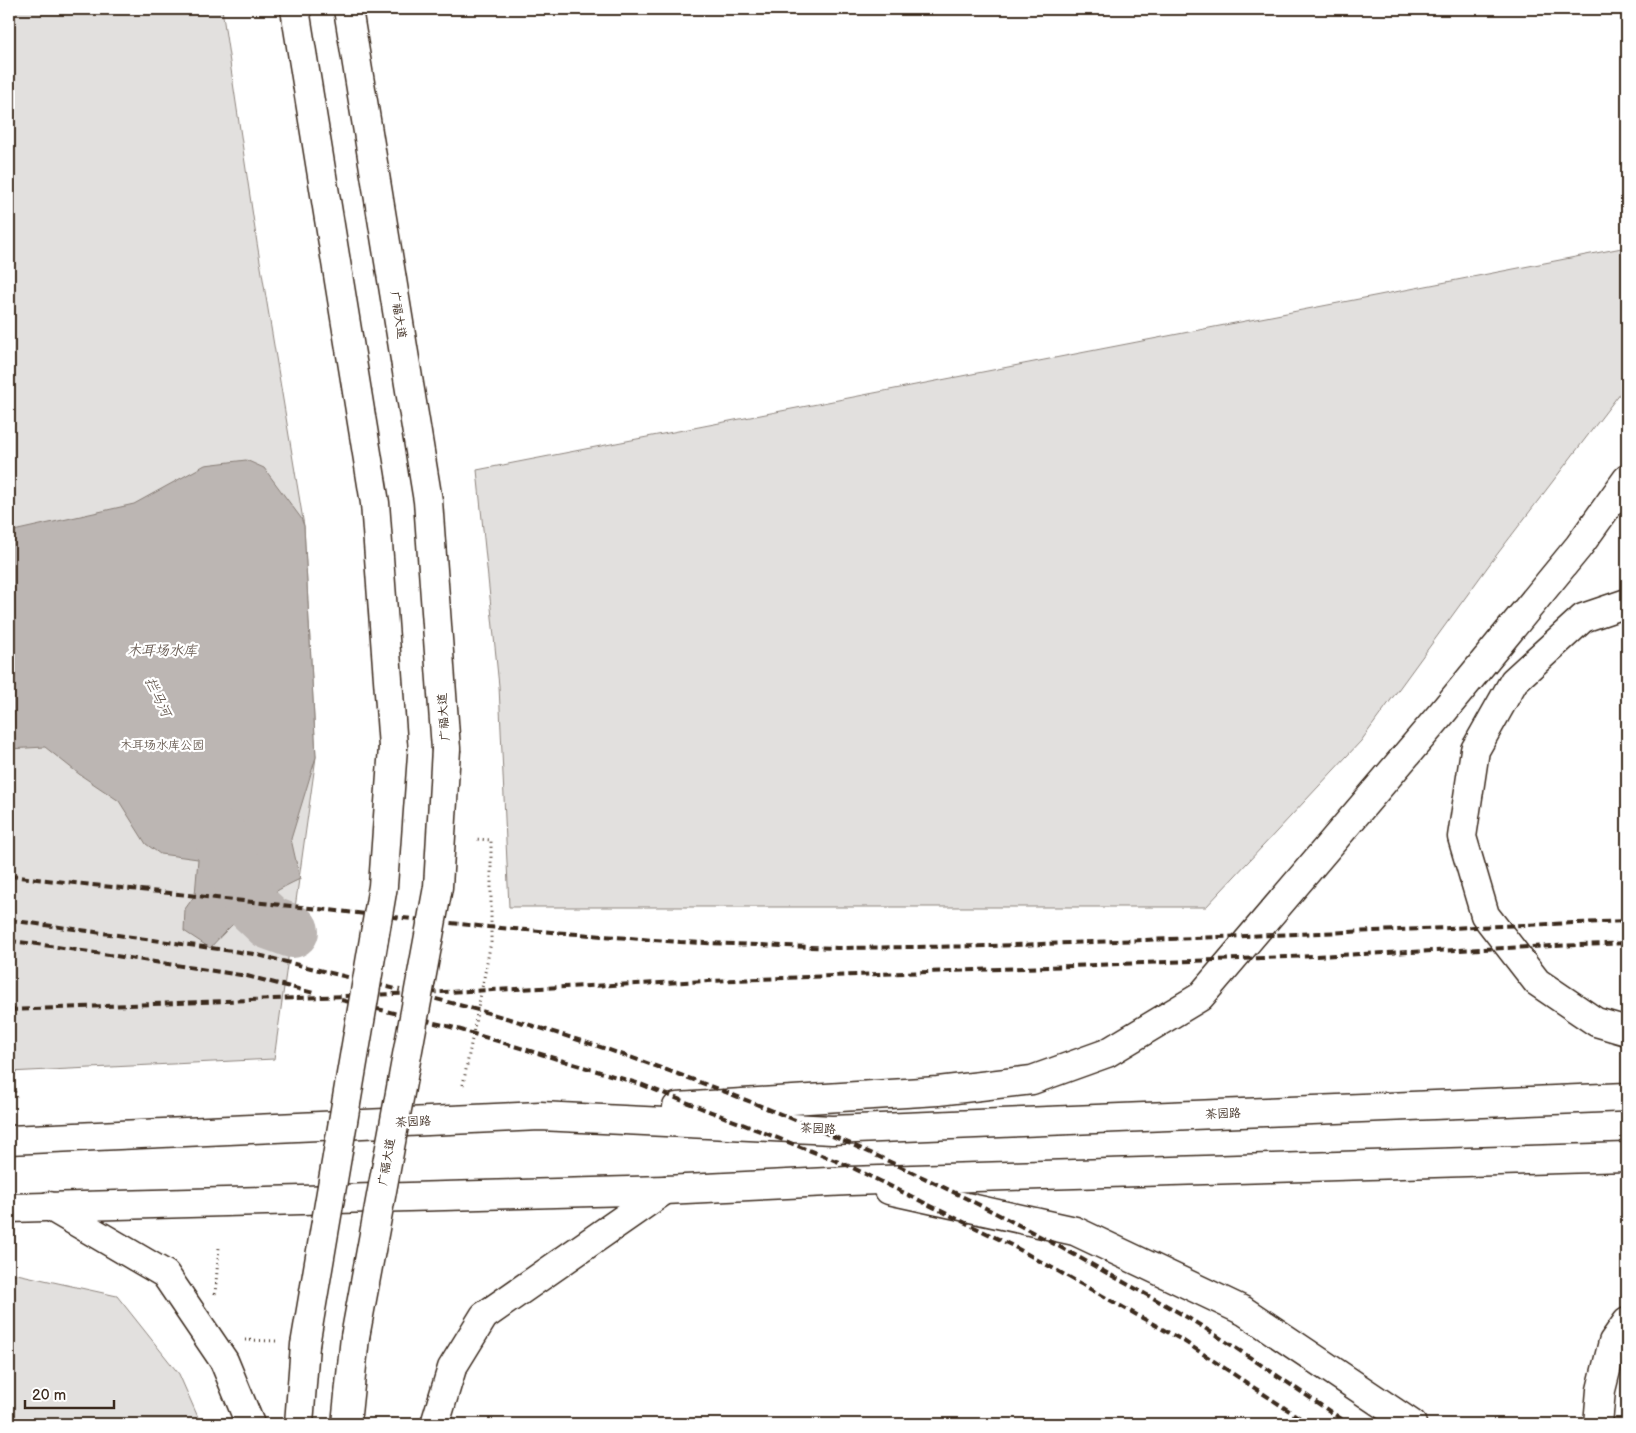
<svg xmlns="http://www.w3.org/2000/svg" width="1636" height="1433" font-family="'Balsamiq Sans','LXGW WenKai TC',sans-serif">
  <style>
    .green { fill: #e2e0de; stroke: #8e857e }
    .water { fill: #bcb6b3; stroke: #887e77 }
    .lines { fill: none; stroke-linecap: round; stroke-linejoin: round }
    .river { stroke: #bcb6b3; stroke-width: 54 }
    .major-casing { stroke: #3b2a1e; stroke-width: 31 }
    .highway-casing { stroke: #3b2a1e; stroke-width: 31 }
    .path { stroke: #3b2a1e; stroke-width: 3; stroke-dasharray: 1 4; stroke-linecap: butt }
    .major { stroke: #fff; stroke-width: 28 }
    .highway { stroke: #fff; stroke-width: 28 }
    .rail { stroke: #3b2a1e; stroke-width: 4; stroke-dasharray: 8 4; stroke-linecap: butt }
    .major-bridge-casing { stroke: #3b2a1e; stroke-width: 31; stroke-linecap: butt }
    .major-bridge { stroke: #fff; stroke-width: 28 }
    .labels { text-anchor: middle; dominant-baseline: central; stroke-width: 4.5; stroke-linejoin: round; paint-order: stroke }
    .street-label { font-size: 12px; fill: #3b2a1e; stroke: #fff }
    .park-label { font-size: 12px; fill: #65584e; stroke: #fff }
    .water-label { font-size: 14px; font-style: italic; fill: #685b52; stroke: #fff }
  </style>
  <rect width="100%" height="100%" fill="#fff"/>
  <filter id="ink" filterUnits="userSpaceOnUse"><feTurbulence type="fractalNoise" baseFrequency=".02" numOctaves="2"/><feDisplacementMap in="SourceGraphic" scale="10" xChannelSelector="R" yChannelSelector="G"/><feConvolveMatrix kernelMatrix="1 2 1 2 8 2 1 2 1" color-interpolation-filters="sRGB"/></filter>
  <g filter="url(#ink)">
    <g class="green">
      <path d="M9,9H222L257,243L304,526L316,757L274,1059L9,1072Z"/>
      <path d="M1627,247V384L1489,565L1361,741L1206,907H509L499,686L477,470Z"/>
      <path d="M17,1274L117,1296L179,1374L201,1424H9V1275Z"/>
    </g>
    <path class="water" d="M246,460L264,468L301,518L304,526L316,757L291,839L300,879C261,897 239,916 210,948L184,931L185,909L195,895L198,859L160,854L146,844L119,801L79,774L45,747L9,749V532L134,504L205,465Z"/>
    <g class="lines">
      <path class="river" d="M221,837L252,906L270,923L292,931"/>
      <defs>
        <g id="major">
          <path d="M295,9L375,503L393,747"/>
          <path d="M348,9L428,501L446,749"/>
          <path d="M677,1107L938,1091L1032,1080L1107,1053L1200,997L1442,713L1579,546L1627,479"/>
          <path d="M9,1140L540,1116L832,1130L1627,1097"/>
          <path d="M889,1190L1075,1231L1244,1311L1412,1424"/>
          <path d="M49,1206L165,1274L224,1361L250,1424"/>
          <path d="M9,1208L665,1190L849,1181L1627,1157"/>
          <path d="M299,1424L305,1345"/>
          <path d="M346,1424L355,1337"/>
          <path d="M435,1424L452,1368L484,1316L665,1190"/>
          <path d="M1598,1424L1601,1390L1613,1342L1627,1322"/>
        </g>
        <path id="highway" d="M1627,603L1583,618L1514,681L1475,750L1462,837L1485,915L1537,982L1596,1022L1627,1031"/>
      </defs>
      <use href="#major" class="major-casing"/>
      <use href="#highway" class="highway-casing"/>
      <g class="path">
        <path d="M9,1062L16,1098"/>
        <path d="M463,1085L491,942V840L475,839"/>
        <path d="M215,1294L219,1248"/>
        <path d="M245,1340L276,1341"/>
      </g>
      <use href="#major" class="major"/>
      <use href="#highway" class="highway"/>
      <g class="rail">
        <path d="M9,876L488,927L680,942L837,948L991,946L1627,921"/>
        <path d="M9,920L254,954L400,990"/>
        <path d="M9,941L37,944L247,976L314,993"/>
        <path d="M424,996C657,1054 882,1148 1091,1264C1124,1283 1158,1300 1190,1319C1244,1352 1296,1389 1349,1424"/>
        <path d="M341,1000L451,1027L640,1084L849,1166L1011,1245L1182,1340L1309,1424"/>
        <path d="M9,1010L1627,943"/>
      </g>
      <defs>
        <g id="major-bridge">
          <path d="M355,1337L438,887L446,749"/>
          <path d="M305,1345L383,886L393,747"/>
        </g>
      </defs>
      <use href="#major-bridge" class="major-bridge-casing"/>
      <use href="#major-bridge" class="major-bridge"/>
    </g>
  </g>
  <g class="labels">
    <g class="street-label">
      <text transform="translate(398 315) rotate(81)">广福大道</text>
      <text transform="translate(444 717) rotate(-94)">广福大道</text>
      <text transform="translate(1223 1114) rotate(-2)">茶园路</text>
      <text transform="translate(413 1122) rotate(-3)">茶园路</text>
      <text transform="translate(818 1129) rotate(2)">茶园路</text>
      <text transform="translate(387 1162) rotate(-80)">广福大道</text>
    </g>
    <g class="park-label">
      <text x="162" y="745">木耳场水库公园</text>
    </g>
    <g class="water-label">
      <text x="162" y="650">木耳场水库</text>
      <text transform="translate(158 697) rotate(64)">拦马河</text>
    </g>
  </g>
  <rect width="1636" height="1433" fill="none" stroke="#fff" stroke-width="30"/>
  <rect x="15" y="15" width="1606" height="1403" fill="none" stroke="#3b2a1e" stroke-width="2" filter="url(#ink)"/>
  <path d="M25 1400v8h89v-8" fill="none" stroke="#3b2a1e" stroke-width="2.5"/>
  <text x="32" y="1400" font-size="15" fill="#3b2a1e" stroke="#ffffff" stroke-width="4" paint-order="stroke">20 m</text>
</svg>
